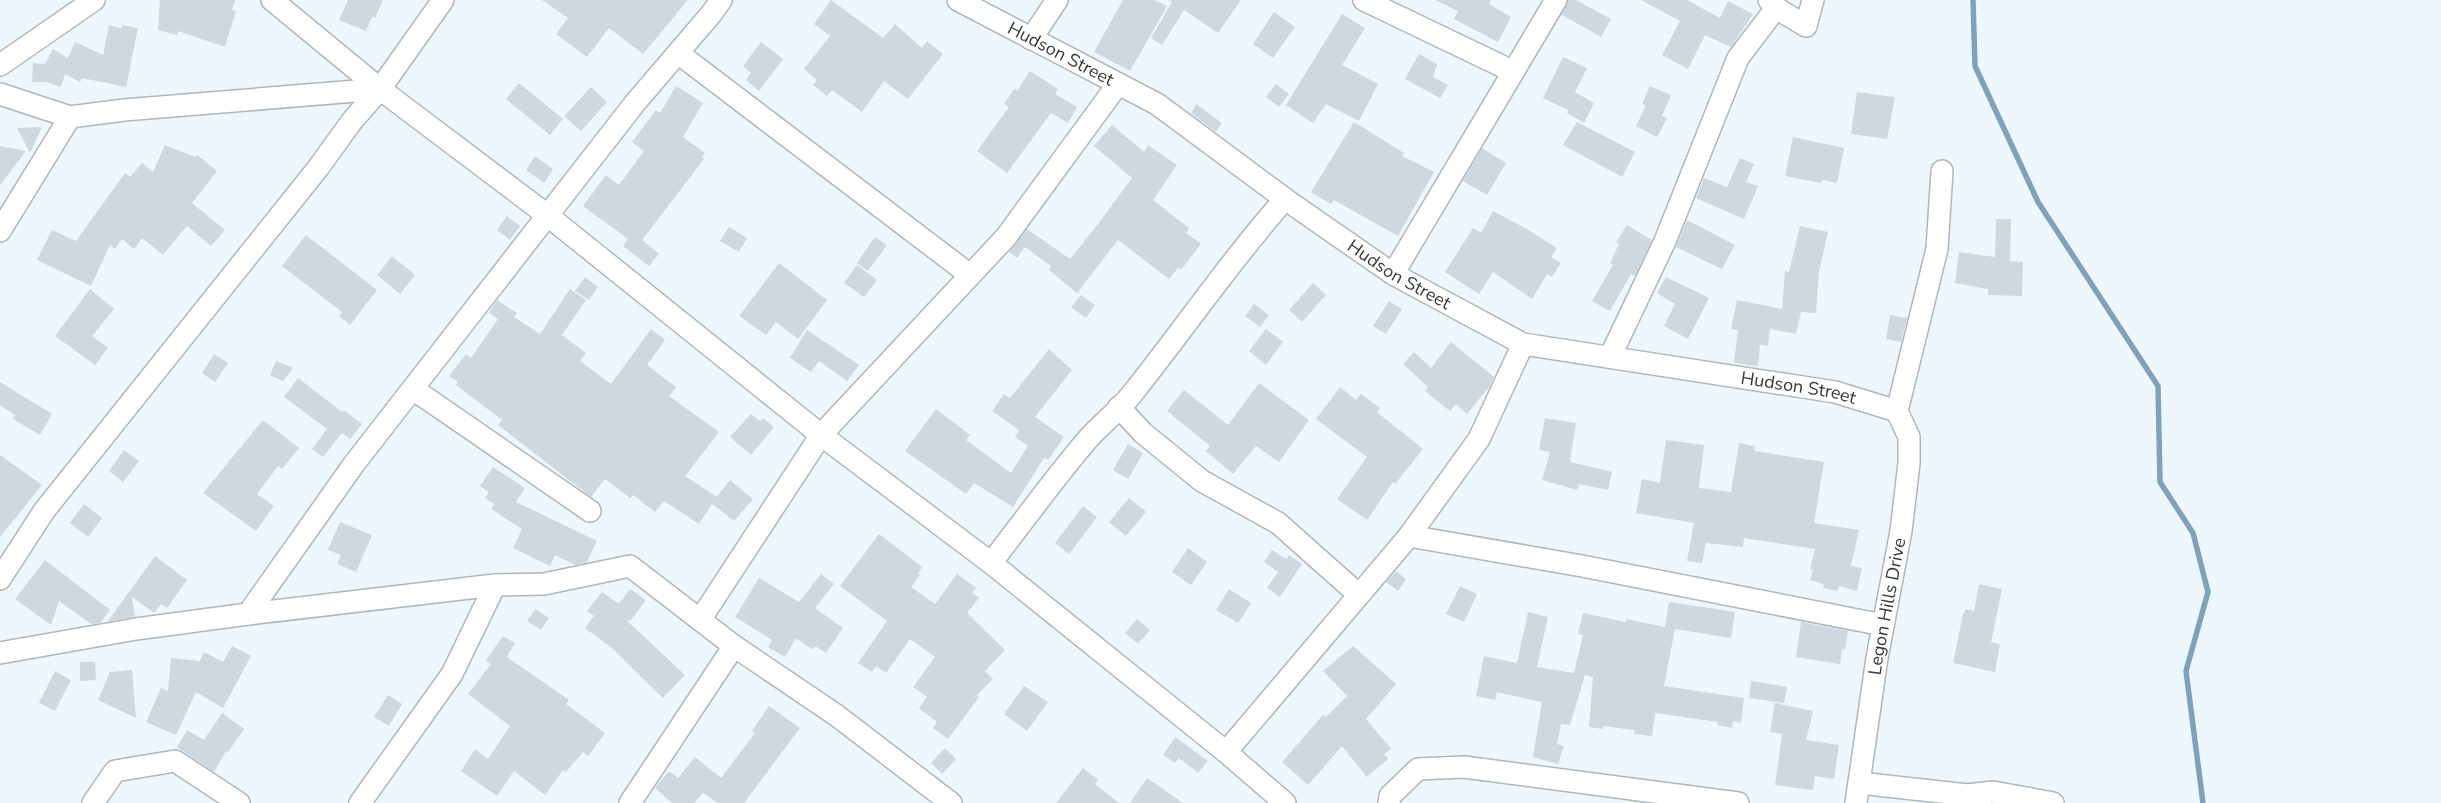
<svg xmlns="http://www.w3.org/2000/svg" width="2441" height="803" font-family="'Nunito Sans',sans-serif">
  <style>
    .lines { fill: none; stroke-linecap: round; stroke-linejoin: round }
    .stream { stroke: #81a1bb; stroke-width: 5.5 }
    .building { fill: #cfd8de }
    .minor-casing { stroke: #afb7bd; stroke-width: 24 }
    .minor { stroke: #fff; stroke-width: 21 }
    .labels { text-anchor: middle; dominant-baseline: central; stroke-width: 4.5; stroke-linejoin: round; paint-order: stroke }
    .street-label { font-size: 18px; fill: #35393b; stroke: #eef7fe }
  </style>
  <rect width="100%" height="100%" fill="#eef7fe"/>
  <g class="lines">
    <path class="stream" d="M1973,0L1975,66L2038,202L2158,386L2160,482L2193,533L2208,592L2186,671L2203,803"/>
  </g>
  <g class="building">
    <path d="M160,0H235L232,10L236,11L225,47L178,31L177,35L158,30Z"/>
    <path d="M348,0H383L375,18L372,17L366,31L339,20Z"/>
    <path d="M542,0H688L643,54L609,28L587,57L556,34L568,18Z"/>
    <path d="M831,0L883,38L895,24L922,48L927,41L943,54L908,99L884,81L862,112L832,90L827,96L813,85L817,80L804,69L830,36L814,24Z"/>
    <path d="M1123,0H1154L1167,6L1130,71L1094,52Z"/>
    <path d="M1169,0H1241L1218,33L1184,10L1162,45L1151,38L1172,2Z"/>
    <path d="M1435,0H1491L1489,4L1511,17L1498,42L1454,19L1458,11Z"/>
    <path d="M1568,0H1576L1611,19L1601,37L1562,15Z"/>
    <path d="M1641,0H1687L1720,18L1728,1L1753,14L1731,47L1705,35L1688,69L1662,55L1680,21Z"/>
    <path d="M1274,12L1295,27L1273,58L1253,44Z"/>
    <path d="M1342,14L1365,28L1342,65L1378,84L1359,121L1326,104L1313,123L1286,105Z"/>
    <path d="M109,25L121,28L122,25L138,28L126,87L82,78L80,82L65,74L61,87L47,82H32L33,63L45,64L53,49L68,58L75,42L103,55Z"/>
    <path d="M761,42L783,59L759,91L746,80L751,73L743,66Z"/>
    <path d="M1419,54L1437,64L1433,77L1448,85L1440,98L1405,79Z"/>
    <path d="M1563,57L1587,68L1575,92L1594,103L1584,123L1567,113L1568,110L1543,98Z"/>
    <path d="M1030,71L1058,89L1055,94L1077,107L1068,123L1051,113L1007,173L977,151L1009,107L1004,104L1014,89L1017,91Z"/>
    <path d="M519,83L563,119L550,135L506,99Z"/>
    <path d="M1276,84L1289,94L1279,107L1266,97Z"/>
    <path d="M676,86L703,103L683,137L705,153L702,157L704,159L642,240L659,254L649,266L623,246L628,239L583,206L606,175L619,185L644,151L632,142L656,110L660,113Z"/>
    <path d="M1650,86L1671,95L1662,116L1667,118L1657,137L1636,126L1646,106L1642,104Z"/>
    <path d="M591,87L607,102L581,131L564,116Z"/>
    <path d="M1857,92L1895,97L1887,139L1851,134Z"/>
    <path d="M1196,104L1222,123L1216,132L1191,113Z"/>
    <path d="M1354,122L1404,153L1402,156L1434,172L1398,236L1334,200L1331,204L1311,192Z"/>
    <path d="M1577,122L1635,152L1622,177L1563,145Z"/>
    <path d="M1112,125L1144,152L1148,145L1177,165L1153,200L1189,228L1186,233L1201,244L1181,270L1178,268L1169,279L1118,240L1077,293L1049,270L1051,266L1025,247L1017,258L1009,252L1027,229L1070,259L1098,224L1132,178L1094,146Z"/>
    <path d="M42,127L30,153L17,128Z"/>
    <path d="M1793,137L1844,148L1837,183L1822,180L1821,183L1785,176Z"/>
    <path d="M165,145L195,157L197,155L217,171L192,203L225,230L211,246L187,226L163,255L142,238L134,249L122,239L115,249L110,245L91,286L37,260L52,230L76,241L125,173L130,177L142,163L153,172Z"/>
    <path d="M0,146L26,151L0,185Z"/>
    <path d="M1482,148L1506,163L1487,195L1463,181Z"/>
    <path d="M535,156L553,169L544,183L526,170Z"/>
    <path d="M1740,158L1754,164L1746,182L1758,186L1744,219L1696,198L1704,178L1727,187Z"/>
    <path d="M1493,211L1525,228L1557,248L1551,257L1561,263L1552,277L1547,274L1532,299L1493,272L1479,294L1445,272L1473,228L1481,233Z"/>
    <path d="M507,216L520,226L510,240L497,230Z"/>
    <path d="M1996,219H2011L2010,261L2023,262L2022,296L1988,295V289L1955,283L1959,252L1995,257Z"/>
    <path d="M1687,220L1735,245L1722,269L1676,247Z"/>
    <path d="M1627,225L1652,240L1635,276L1631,274L1610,311L1592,301L1613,265L1610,263L1619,244L1616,242Z"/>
    <path d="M1800,226L1828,232L1819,271L1816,313L1801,312L1796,334L1770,329L1768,346L1760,345L1758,366L1734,363L1738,330L1731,329L1737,300L1782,309L1785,271L1789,272Z"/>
    <path d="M729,227L747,238L739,252L720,241Z"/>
    <path d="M306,235L377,290L350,325L339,316L342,312L282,266Z"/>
    <path d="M875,237L887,245L868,271L857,263Z"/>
    <path d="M392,256L415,275L400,294L377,275Z"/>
    <path d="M779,263L827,300L798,339L776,322L766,335L739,316Z"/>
    <path d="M857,265L877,280L864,297L844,283Z"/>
    <path d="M585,277L598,287L589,300L575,291Z"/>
    <path d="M1666,277L1709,298L1688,339L1664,326L1675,304L1657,293Z"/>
    <path d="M1313,283L1326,295L1302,322L1289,310Z"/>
    <path d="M90,289L114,309L92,336L108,348L95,365L55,336Z"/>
    <path d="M570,289L586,300L562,335L586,353L580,361L611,384L651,329L665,340L647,365L676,387L669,396L719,432L685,476L717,497L730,480L753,499L734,521L712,504L699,524L664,501L655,512L633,495L630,498L605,479L591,497L498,425L502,420L456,385L458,382L449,376L466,354L471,358L498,319L489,313L497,300L517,313L514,317L540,334Z"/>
    <path d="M1081,295L1095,305L1086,318L1071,307Z"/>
    <path d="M1389,301L1402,309L1386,334L1373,326Z"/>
    <path d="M1254,304L1269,315L1260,327L1245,316Z"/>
    <path d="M1890,315L1907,318L1901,342L1886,339Z"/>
    <path d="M1266,329L1283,342L1266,365L1249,351Z"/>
    <path d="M807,330L859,365L847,381L819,361L811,372L790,358Z"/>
    <path d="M1451,342L1494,377L1489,387L1467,414L1456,404L1450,411L1425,391L1428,387L1403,364L1414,352L1431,368Z"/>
    <path d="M1049,349L1072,370L1035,417L1064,437L1048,460L1044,458L1013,507L974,483L966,494L905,451L936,409L970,435L966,440L1011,473L1028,446L1015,437L1019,430L992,411L1004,394L1010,398Z"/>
    <path d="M214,354L228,363L215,382L202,373Z"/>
    <path d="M276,361L293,368L283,381L270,375Z"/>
    <path d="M298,378L342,412L344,410L362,424L350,439L342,433L323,457L312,449L327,429L284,397Z"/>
    <path d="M0,382L52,414L40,435L13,419L15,415L0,405Z"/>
    <path d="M1259,383L1309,420L1279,462L1256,446L1233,474L1206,451L1210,446L1167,411L1184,390L1228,425Z"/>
    <path d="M1340,387L1356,400L1361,394L1380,408L1377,412L1423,449L1395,484L1393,482L1367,520L1337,499L1367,457L1316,419Z"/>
    <path d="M751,414L760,421L763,418L774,427L751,455L730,437Z"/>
    <path d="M1545,418L1576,423L1570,462L1612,472L1608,490L1579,484L1577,490L1542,480L1550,452L1539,450Z"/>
    <path d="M263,420L299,448L282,469L278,466L257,494L274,506L256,531L203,493Z"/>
    <path d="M1666,440L1704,445L1699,488L1731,492L1739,443L1755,446L1754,451L1824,462L1814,523L1859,530L1851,566L1862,568L1857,591L1839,586L1837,591L1823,588L1824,584L1810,580L1813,570L1810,569L1815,549L1744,538L1743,547L1706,543L1702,563L1687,561L1694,523L1636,513L1642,479L1660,483Z"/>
    <path d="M1128,444L1143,453L1128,479L1113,470Z"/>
    <path d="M124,450L139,461L123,482L109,471Z"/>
    <path d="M0,455L42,485L0,537Z"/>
    <path d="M493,467L525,488L516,502L597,541L587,562L575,565L555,555L550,566L513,548L522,529L491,509L494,504L485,498L489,492L480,486Z"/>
    <path d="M1129,498L1146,512L1126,536L1109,522Z"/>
    <path d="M84,504L102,518L88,537L70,523Z"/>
    <path d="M1083,506L1097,517L1069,554L1055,543Z"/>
    <path d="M340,522L372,535L356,572L337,564L341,555L328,550Z"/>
    <path d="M879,534L922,567L918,574L920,575L911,587L935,604L957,574L976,588L972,593L979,598L967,613L1005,650L985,671L993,679L977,695L979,697L948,739L933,728L937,722L919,708L927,697L913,687L935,657L910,639L886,673L876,666L872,672L858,663L887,621L840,586Z"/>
    <path d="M1188,548L1207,562L1191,585L1172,572Z"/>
    <path d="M1272,550L1286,559L1289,555L1302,564L1280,597L1267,588L1278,572L1264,562Z"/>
    <path d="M155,556L187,580L167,608L161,604L154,613L132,597L135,617L108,621Z"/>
    <path d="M45,560L110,610L100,623L91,624L59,601L51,625L15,599Z"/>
    <path d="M1396,571L1406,579L1398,591L1386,582Z"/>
    <path d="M821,574L834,584L815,608L843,628L826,653L815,646L813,650L796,638L785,657L768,647L772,640L735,617L759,578L799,602Z"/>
    <path d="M1979,584L2002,589L1991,642L2000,644L1995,672L1953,663L1963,614L1966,609L1974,611Z"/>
    <path d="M1460,586L1477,594L1464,622L1446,614Z"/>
    <path d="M630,589L646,600L630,621L625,619L685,675L663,698L612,648L585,628L594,616L587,611L602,592L619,604Z"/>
    <path d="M1229,589L1251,603L1238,623L1216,610Z"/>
    <path d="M1669,602L1735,612L1731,638L1675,629L1664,686L1744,698L1741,723L1733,721L1732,728L1717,725L1718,722L1655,713L1652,736L1634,734V730L1603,726V729L1589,727L1593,677L1585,675L1570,725L1561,724L1557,744L1564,746L1558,764L1533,757L1542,702L1497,692L1495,700L1476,696L1484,656L1517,663L1528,612L1548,617L1537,667L1574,673L1583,635L1578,634L1583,613L1625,622L1626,619L1665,627Z"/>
    <path d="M535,609L549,618L541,630L527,621Z"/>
    <path d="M1137,619L1150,630L1138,644L1125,633Z"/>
    <path d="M1801,622L1848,631L1845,650L1842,649L1840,664L1796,657Z"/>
    <path d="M503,636L515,643L507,657L569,700L566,704L605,733L588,756L583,752L566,772L563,770L545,795L514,771L497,796L461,771L475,749L488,759L510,726L468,694L491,664L486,660Z"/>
    <path d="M232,646L251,656L223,708L196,692L176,735L146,722L161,688L168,691L171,658L200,661L204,652L223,662Z"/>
    <path d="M1353,646L1396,684L1366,719L1391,749L1384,754L1388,759L1367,777L1342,746L1308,785L1282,762L1323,715L1326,717L1347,696L1323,671Z"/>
    <path d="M80,662H95L96,680L80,681Z"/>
    <path d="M132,670L136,718L98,700L110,672Z"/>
    <path d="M55,671L71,680L55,711L39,703Z"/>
    <path d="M1751,681L1787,687L1784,703L1749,698Z"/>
    <path d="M1024,686L1048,702L1027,731L1004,714Z"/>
    <path d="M388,695L402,704L389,726L374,717Z"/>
    <path d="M1775,703L1813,711L1806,740L1839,745L1834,779L1815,776L1813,790L1775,785L1782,734L1770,732Z"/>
    <path d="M769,706L800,728L744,803H718L703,793L694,803H672L655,788L669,771L678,778L695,757L721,778L755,733L752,731Z"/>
    <path d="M222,713L244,729L228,752L226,751L214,772L177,747L187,730L204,740Z"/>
    <path d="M1175,737L1208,761L1198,773L1179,758L1175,763L1163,755Z"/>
    <path d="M945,748L956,759L942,774L931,763Z"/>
    <path d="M1083,768L1098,780L1095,784L1119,803H1056Z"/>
    <path d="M1147,778L1183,803H1130Z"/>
  </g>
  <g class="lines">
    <defs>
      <g id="minor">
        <path d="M272,0L380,89L547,215L821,435L991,563L1226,752L1285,803"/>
        <path id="s1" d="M958,0L1157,104L1285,199L1393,274L1523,344L1835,392L1897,411"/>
        <path d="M1364,0L1512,71"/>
        <path d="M1769,0L1776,8L1806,26L1813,0"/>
        <path d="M1031,39L1057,0"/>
        <path d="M678,53L970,275"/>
        <path d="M0,65L94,0"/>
        <path d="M0,94L70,117L124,110L380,89"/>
        <path d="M0,231L70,117"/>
        <path d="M1393,274L1556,0"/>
        <path d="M1610,357L1665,241L1738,58L1776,8"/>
        <path d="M413,389L590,511"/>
        <path d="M1119,407L1143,433L1202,481L1278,523L1359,595"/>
        <path d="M1897,411L1937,249L1942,171"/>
        <path d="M1409,536L1582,566L1883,625"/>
        <path d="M991,563C1023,522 1053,480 1087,440C1101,424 1119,411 1132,394C1184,329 1230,261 1285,199"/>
        <path d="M0,579L44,511L318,168L352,121L380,89L443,0"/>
        <path d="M248,614L354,464L635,103L712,13L721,0"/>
        <path d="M700,620L821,435L1006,237L1118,84"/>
        <path d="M0,653L136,629L248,614L495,585L544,584L630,566L734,646L836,715L951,803"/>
        <path d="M1226,752L1409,536L1479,439L1523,344"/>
        <path d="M1859,783L1968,795L1993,792L2053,803"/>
        <path d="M93,803L115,771L175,761L239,803"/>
        <path d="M360,803L452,674L495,585"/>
        <path d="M630,803L734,646"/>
        <path d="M1389,803L1390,796L1418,769L1464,767L1738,803"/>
        <path id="s2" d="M1856,803L1877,658L1901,531L1909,463V437L1897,411"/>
      </g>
    </defs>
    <use href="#minor" class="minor-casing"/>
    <use href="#minor" class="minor"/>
  </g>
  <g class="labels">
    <g class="street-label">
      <text stroke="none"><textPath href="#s1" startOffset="116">Hudson Street</textPath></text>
      <text stroke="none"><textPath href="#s1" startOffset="521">Hudson Street</textPath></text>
      <text stroke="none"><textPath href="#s1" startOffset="942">Hudson Street</textPath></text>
      <text stroke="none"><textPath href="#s2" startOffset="199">Legon Hills Drive</textPath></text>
    </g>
  </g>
</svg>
